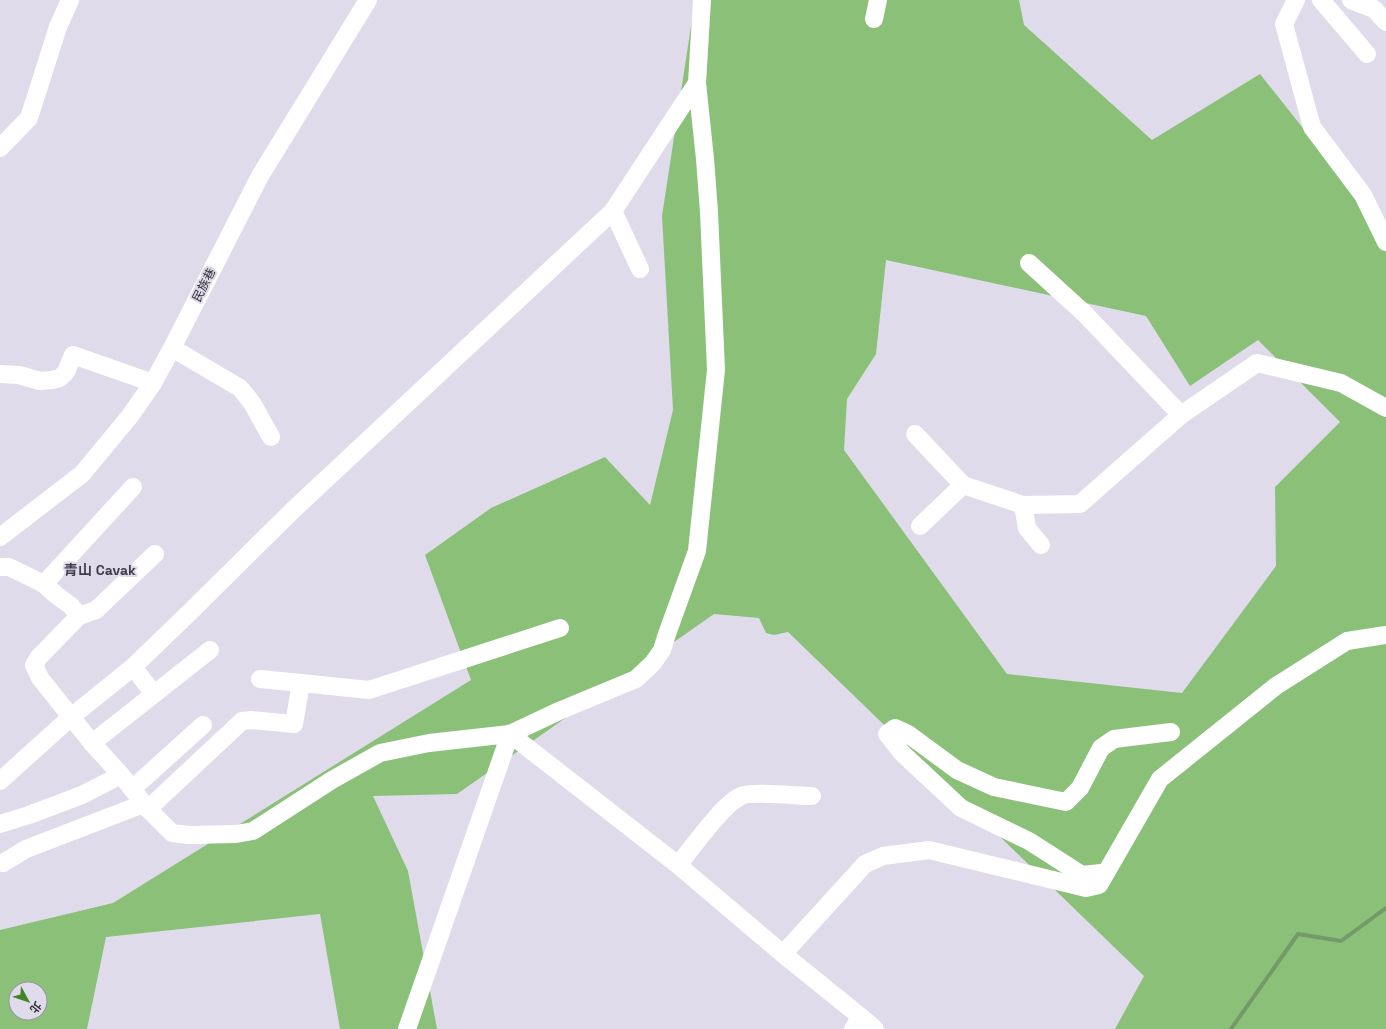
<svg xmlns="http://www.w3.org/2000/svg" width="1386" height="1029" font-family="'Space Grotesk','Noto Sans TC',sans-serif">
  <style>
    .forest { fill: #8bc079; fill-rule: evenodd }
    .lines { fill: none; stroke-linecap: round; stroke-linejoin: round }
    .stream { stroke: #759a6a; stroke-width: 4 }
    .minor { stroke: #fff; stroke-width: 18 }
    .labels { text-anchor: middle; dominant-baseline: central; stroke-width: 4; stroke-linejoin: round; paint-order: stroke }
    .street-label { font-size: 12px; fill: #2e2d33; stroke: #e0dbeb }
    .quarter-label { font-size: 14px; font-weight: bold; fill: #3f3c48; stroke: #e0dbeb }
  </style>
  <rect width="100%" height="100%" fill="#e0dbeb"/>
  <path class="forest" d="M695,0H1019L1024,25L1152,140L1260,74L1386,233V1029H1115L1144,976L788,632L774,635L766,633L759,618L714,614L457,794L373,796L408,871L437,1029H340L320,914L106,937L87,1029H0V930L113,903L471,680L425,555L491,508L605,457L650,505L673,410L662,216ZM886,260L1146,316L1190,386L1258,340L1340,422L1275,487L1276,566L1182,693L1007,674L844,450L847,399L876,354ZM16,989H40V1013H16Z"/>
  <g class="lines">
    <path class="stream" d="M1231,1029L1298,934L1341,941L1386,908"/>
    <g class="minor">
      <path d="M1296,0L1284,24L1312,127L1363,195L1386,242"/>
      <path d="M1321,0L1367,54"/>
      <path d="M1351,0L1374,9L1386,22"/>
      <path d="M874,19L878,0"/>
      <path d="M0,148L29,118L58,27L70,0"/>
      <path d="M613,211L640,269"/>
      <path d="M1029,263L1085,314L1181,415"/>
      <path d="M172,348L240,388L252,403L271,437"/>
      <path d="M0,374L19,375L40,381L52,380L60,378L66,372L73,355L153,383"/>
      <path d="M915,434L963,485L1023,505L1080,504L1181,415L1257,363L1341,383L1386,408"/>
      <path d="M1023,505L1027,528L1041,545"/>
      <path d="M920,526L963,485"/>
      <path d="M0,537L82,474L130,416L153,383L172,348L260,176L368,0"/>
      <path d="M0,567H9L44,584L55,594L71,606L79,616L39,657L34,665L40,678L92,743L121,775L148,809L172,833L188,835L236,834L253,831L332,780L380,753L429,743L510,734L678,865L783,954L861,1017L853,1029"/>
      <path d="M44,584L133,487"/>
      <path d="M79,616L96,610L155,554"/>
      <path d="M133,667L154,694"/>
      <path d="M260,679L301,683"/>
      <path d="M92,743L210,650"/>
      <path d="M0,781L71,717L133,667L192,610L292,511L613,211L697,83L702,0"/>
      <path d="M132,789L203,725"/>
      <path d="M148,809L242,721L251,720L294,724L301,683L369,690L560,628"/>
      <path d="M0,824L29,815L82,795L121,775"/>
      <path d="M3,863L26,849L143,804"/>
      <path d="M678,865C693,847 722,805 741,796C751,791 798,796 812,796"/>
      <path d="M1101,873L1082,875L1029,841L961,808L902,753L887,734L895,728L908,734L957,770L994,787L1066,802L1080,788L1101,748L1114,739L1171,732"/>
      <path d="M783,954L865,864L883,856L929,850L1086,888L1099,885L1160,779L1276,686L1347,641L1386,635"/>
      <path d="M861,1017L875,1029"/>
      <path d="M407,1029L510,734L559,711L636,679L653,663L662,650L667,634L697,551L716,370L709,212L705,159L697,83"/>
    </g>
  </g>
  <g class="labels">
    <g class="street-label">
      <text transform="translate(204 285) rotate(-63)">民族巷</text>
    </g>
    <g class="quarter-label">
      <text x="100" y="570">青山 Cavak</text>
    </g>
  </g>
  <g transform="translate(28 1001) rotate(130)"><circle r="19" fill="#e0dbeb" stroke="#9995a1"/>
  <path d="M0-3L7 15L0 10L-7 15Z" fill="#428528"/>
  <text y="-6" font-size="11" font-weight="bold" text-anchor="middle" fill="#2e2d33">北</text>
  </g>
</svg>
